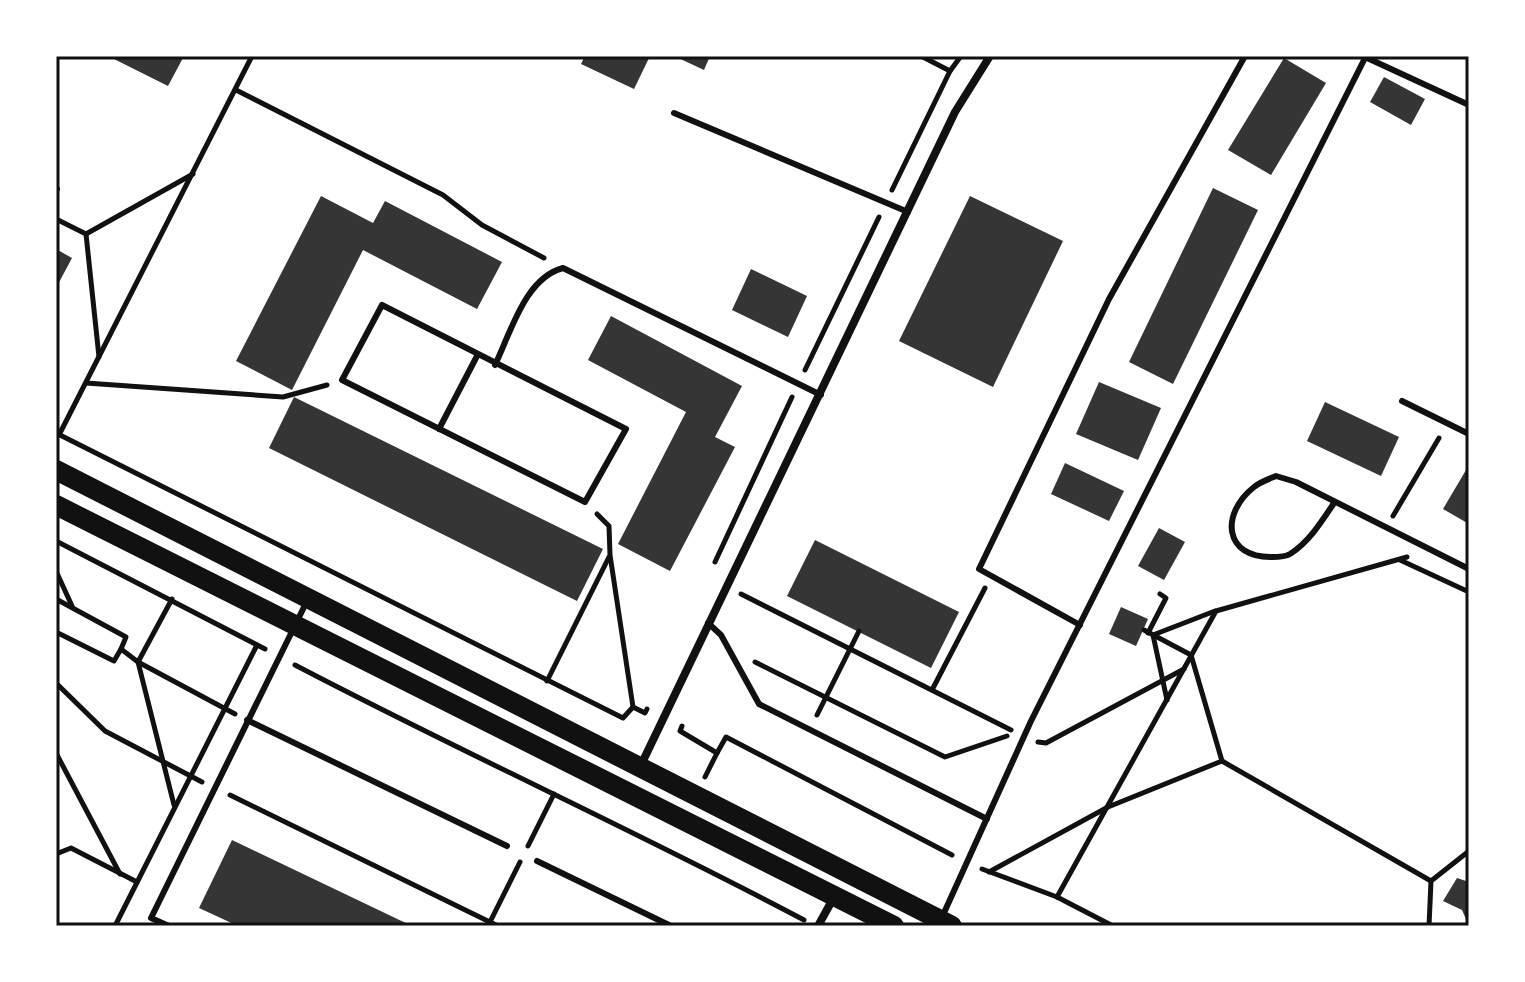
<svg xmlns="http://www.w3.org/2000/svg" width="1525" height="982" font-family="Rubik,sans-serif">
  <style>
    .building { fill: #353535 }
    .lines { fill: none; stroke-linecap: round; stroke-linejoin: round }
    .path { stroke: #111; stroke-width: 5 }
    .service { stroke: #111; stroke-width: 6 }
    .minor { stroke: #111; stroke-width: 8 }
    .primary { stroke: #111; stroke-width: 20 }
    .neatline { fill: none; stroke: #111; stroke-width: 3 }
  </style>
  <rect width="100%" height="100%" fill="#fff"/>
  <g class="building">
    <path d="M108,56H184L168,86Z"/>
    <path d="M585,56H650L634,89L581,64Z"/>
    <path d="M674,56H710L704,70Z"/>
    <path d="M1284,58L1326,83L1271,175L1228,150Z"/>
    <path d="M1384,77L1425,99L1411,125L1370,102Z"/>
    <path d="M1213,188L1258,210L1173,384L1129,362Z"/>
    <path d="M321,196L373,223L385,201L502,262L477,309L363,250L292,390L236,361Z"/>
    <path d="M970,196L1063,241L993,387L899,341Z"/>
    <path d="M56,249L72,258L56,288Z"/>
    <path d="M751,269L807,296L788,337L732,310Z"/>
    <path d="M611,316L742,386L715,437L735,447L670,571L618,544L686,412L588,360Z"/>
    <path d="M1099,382L1161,408L1138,460L1076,434Z"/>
    <path d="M294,397L603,549L577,601L269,448Z"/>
    <path d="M1325,402L1399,437L1381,476L1307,441Z"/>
    <path d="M1065,463L1124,491L1109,521L1051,494Z"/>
    <path d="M1466,470L1469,472V524L1443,509Z"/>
    <path d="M1159,528L1185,542L1164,580L1138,566Z"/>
    <path d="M815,540L959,612L931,668L787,596Z"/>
    <path d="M1121,607L1148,619L1136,646L1109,634Z"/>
    <path d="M232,840L412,926H238L199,908Z"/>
    <path d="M1457,878L1469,882V926L1462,910L1443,901Z"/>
  </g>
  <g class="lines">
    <g class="path">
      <path d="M921,56L950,71"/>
      <path d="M236,90L443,195L482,225L544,258"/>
      <path d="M892,190L950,71L961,56"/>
      <path d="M56,219L86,234L99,357"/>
      <path d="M86,234L193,174"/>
      <path d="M805,370L879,217"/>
      <path d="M86,383L283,397L327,385"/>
      <path d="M56,433L623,718L633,707"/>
      <path d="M59,435L252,56"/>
      <path d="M597,514L609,526L610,555L633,707L645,713L647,709"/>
      <path d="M1393,516L1439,438"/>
      <path d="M56,541L265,649"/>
      <path d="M1400,560L1469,592"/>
      <path d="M715,562L792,397"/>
      <path d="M56,571L72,606"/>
      <path d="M741,594L1011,730"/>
      <path d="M56,599L126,637L121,649L138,662L235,714"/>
      <path d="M172,599L138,662L174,805"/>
      <path d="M1144,630L1191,655L1222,761"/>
      <path d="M56,632L114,661L121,649"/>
      <path d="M1148,633L1166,598L1160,594"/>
      <path d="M755,662L945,757L1007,736"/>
      <path d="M295,665C463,753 636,831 804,920"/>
      <path d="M547,681L609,557"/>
      <path d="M56,683L105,731L202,782"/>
      <path d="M932,690L985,588"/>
      <path d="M1167,700L1153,635L1215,611"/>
      <path d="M817,715L859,631"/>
      <path d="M682,726L680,731L717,753L726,737L952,855"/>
      <path d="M1038,742L1046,743L1184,669"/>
      <path d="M56,753L120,874"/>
      <path d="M705,777L717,753"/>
      <path d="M230,795L498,926"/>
      <path d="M528,846L554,794"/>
      <path d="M56,854L71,848L137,882"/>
      <path d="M982,869L1057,897L1113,926"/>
      <path d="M989,872L1108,807L1222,761L1431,881"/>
      <path d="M1057,897L1216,611L1407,557"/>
      <path d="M115,926L257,645"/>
      <path d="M488,926L520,862"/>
      <path d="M1429,926L1431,881L1469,851"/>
    </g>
    <g class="service">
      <path d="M1365,57L1469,105"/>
      <path d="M674,113L908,212"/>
      <path d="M56,189H57"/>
      <path d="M382,305L626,429L585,502L342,380Z"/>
      <path d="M495,365C511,332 525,278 563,268L821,395"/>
      <path d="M1402,401L1469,434"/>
      <path d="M439,429L477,356"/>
      <path d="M1334,503C1322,521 1309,542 1290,554C1285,557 1279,557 1272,557C1224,558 1220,514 1254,487C1260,482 1269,479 1276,476L1296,482L1469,569"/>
      <path d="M708,623L721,635L759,704L987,819"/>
      <path d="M1080,625L979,569L1109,299L1245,56"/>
      <path d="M247,720L507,846"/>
      <path d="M537,861L671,926"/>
      <path d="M943,915L1031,721L1366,56"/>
      <path d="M169,926L151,918L307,601"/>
    </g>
    <g class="minor">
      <path d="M641,765L955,112L990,56"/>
      <path d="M818,926L834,897"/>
    </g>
    <g class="primary">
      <path d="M56,470L952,926"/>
      <path d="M56,505L894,926"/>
    </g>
  </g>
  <rect width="1525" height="982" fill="none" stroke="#ffffff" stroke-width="116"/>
  <rect x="58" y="58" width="1409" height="866" class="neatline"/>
</svg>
